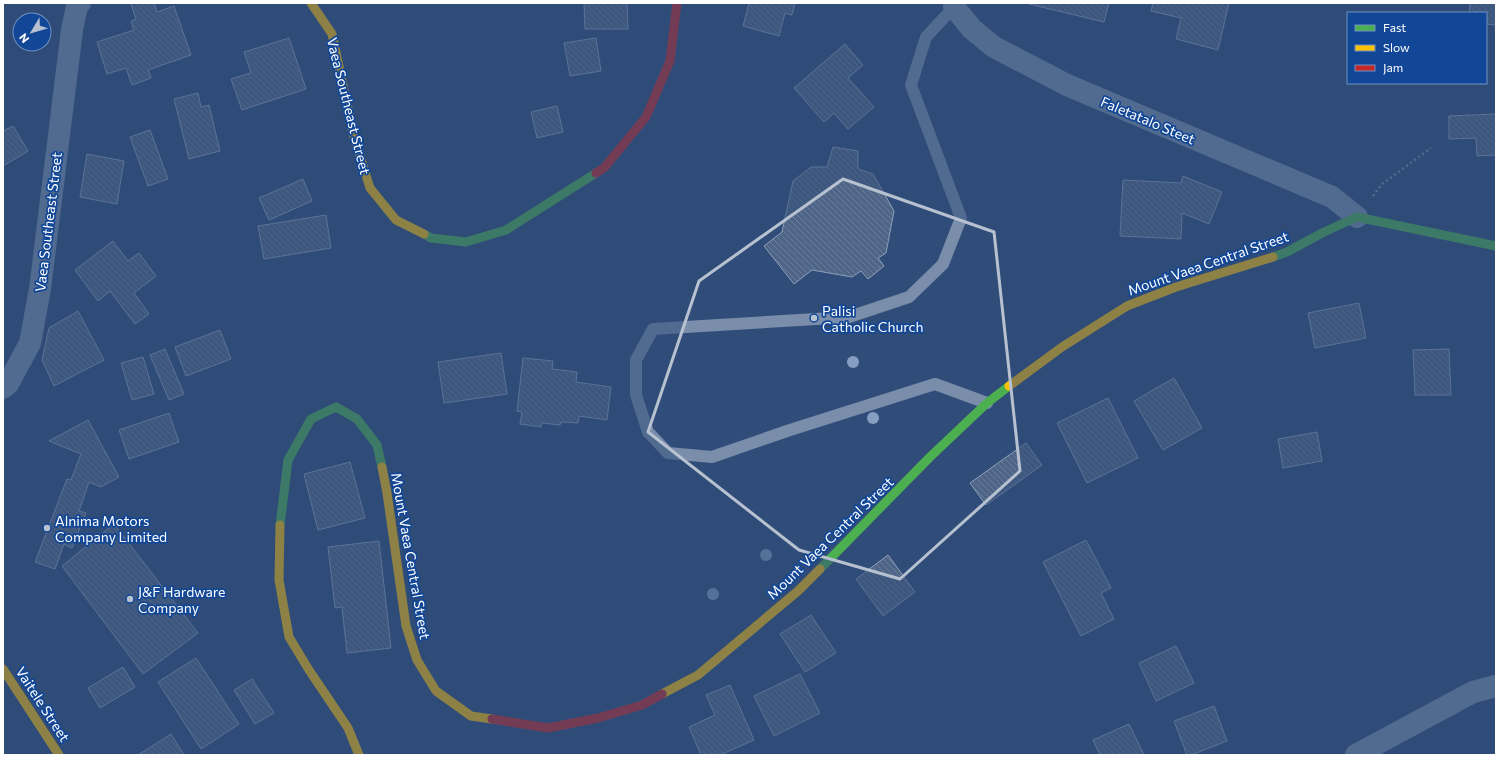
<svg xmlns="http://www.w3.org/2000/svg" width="1499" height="758" font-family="Commissioner,sans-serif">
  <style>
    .building { fill: url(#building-back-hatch); stroke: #8ea0b9 }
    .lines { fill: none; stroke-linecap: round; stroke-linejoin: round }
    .path { stroke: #7a8eab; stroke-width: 2.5; stroke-dasharray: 2 3; stroke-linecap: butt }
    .lane { stroke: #7a8eab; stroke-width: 12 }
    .street { stroke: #7a8eab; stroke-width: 22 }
    .fast { stroke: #4caf50; stroke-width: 9 }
    .slow { stroke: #ffc107; stroke-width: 9 }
    .jam { stroke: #c62828; stroke-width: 9 }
    .tree { fill: #859ec2 }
    .marked { fill: none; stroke: #b7c1d0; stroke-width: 3; stroke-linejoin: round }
    .poi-dot { fill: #b7c1d0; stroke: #124797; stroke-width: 1.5 }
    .labels { text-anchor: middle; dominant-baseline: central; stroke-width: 3.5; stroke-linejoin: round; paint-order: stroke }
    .street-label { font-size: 14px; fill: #fff; stroke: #124797 }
    .poi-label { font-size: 14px; fill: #fff; stroke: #124797; text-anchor: start }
  </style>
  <defs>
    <pattern id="building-back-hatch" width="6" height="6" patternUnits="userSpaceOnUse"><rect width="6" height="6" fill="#4e6588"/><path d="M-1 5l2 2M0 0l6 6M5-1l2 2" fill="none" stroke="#697c9a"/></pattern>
  </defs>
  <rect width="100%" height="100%" fill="#304d79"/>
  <g class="building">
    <path d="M133,3H154L157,12L174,6L191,55L148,70L151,78L132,85L126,68L107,74L97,42L134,30L131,21L136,19L131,4Z"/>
    <path d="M584,3H627L628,29H585Z"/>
    <path d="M749,3H795L792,15L785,13L779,36L743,26Z"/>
    <path d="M1029,3H1109L1104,22L1029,4Z"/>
    <path d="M1153,3H1229L1218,50L1176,39L1181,18L1151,11Z"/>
    <path d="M1470,3H1496V25L1486,24V13H1469Z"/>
    <path d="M289,38L306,89L242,110L231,79L251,73L244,52Z"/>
    <path d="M596,38L601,71L570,76L564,43Z"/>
    <path d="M845,44L863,65L848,78L874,107L848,129L834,113L824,122L794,88Z"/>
    <path d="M198,93L201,107L209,105L220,151L189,159L174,99Z"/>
    <path d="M557,106L563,132L537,138L531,112Z"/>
    <path d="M1496,114V155L1477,156L1476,138L1449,139V116Z"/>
    <path d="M13,126L28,151L3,166V131Z"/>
    <path d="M150,130L168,179L148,186L130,137Z"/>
    <path d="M833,147L858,151V169L873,174L894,211L886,253L878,258L884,266L868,279L861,271L852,277L812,270L794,284L764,246L782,232L793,181L811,167H827Z"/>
    <path d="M87,154L124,161L117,204L80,197Z"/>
    <path d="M1183,176L1222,192L1209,224L1182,213L1181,239L1120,236L1123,180L1181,183Z"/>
    <path d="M303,179L312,201L269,220L259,198Z"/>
    <path d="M326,215L331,248L264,259L258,226Z"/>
    <path d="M113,241L128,261L139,253L156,276L134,293L149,314L135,324L110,291L98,301L75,270Z"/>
    <path d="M1359,303L1366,338L1315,348L1308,313Z"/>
    <path d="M78,311L104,360L54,386L42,360L49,328Z"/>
    <path d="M220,330L231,359L186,376L175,347Z"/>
    <path d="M165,349L184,394L169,400L150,355Z"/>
    <path d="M1449,349L1451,395H1415L1413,350Z"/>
    <path d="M501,353L507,394L444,403L438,362Z"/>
    <path d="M143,357L154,394L132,400L121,363Z"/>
    <path d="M523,358L553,361L552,369L577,372L576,382L611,387L607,420L579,416L578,423L561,422L560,425L542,423L541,427L520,424L522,412L517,411Z"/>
    <path d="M1174,378L1202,428L1163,450L1134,401Z"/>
    <path d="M1108,398L1138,458L1087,483L1057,423Z"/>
    <path d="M169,413L179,442L129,459L119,430Z"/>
    <path d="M88,420L119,477L101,487L89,482L79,511L86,513L72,548L64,544L55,569L35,562L67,479L71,480L81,454L49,441Z"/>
    <path d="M1317,432L1322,461L1283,468L1278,439Z"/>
    <path d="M1026,443L1042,465L986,505L970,483Z"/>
    <path d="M350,462L365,518L318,530L304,474Z"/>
    <path d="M114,524L198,633L143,674L62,566Z"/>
    <path d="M1086,540L1111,588L1101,593L1114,619L1081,636L1043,562Z"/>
    <path d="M379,541L391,648L347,653L342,607L335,608L328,547Z"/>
    <path d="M888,555L915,592L883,616L856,579Z"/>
    <path d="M811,615L836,653L805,672L780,634Z"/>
    <path d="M1176,646L1194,683L1156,701L1139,663Z"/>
    <path d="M196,658L239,724L201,749L158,682Z"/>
    <path d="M123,667L135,687L100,708L88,688Z"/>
    <path d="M800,674L820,713L774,736L754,696Z"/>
    <path d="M252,679L274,713L255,724L234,690Z"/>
    <path d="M730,685L754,740L720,755H701L689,727L715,715L706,695Z"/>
    <path d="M1214,706L1227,741L1191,755H1187L1174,721Z"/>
    <path d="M1129,724L1144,755H1100L1093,740Z"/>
    <path d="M171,734L184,755H138Z"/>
  </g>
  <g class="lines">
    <path class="path" d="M1373,196L1382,184L1431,148"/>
    <path class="lane" d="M954,7L926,37L911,85L961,218L943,264L909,297L849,317L653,329L636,360V395L648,432L668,453L712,457L790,430L935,384L987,403"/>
    <g class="street">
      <path d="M954,3V7L972,29L994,47L1067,85L1332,197L1357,217"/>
      <path d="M3,388L8,384L30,343L40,289L72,30L77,6L80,3"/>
      <path d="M1356,755L1473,692L1496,686"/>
    </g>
    <g class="fast">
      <path d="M424,234L431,238L466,242L506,230L596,173"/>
      <path d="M1273,257L1287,252L1324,232L1357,217L1496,246"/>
      <path d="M280,525L288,460L311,419L336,407L357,419L377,445L382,467"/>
      <path d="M820,569L930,457L987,403L1009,386"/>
    </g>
    <g class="slow">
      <path d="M311,3L332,34L354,137L370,188L396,220L424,234"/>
      <path d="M1009,386L1062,347L1127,306L1176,287L1273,257"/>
      <path d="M382,467L387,493L406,626L417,660L436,691L471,716L492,719"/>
      <path d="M280,525L279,580L289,637L309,670L348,728L359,755"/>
      <path d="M3,669L59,755"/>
      <path d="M662,694L698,675L798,591L820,569"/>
    </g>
    <g class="jam">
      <path d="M596,173L604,168L646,117L670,61L677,3"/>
      <path d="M492,719L548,728L598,718L642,705L662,694"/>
    </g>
  </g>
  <g class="tree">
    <circle cx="853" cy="362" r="6"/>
    <circle cx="873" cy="418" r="6"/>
    <circle cx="766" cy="555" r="6"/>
    <circle cx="713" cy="594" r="6"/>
  </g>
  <path d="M0 0H1499V758H0ZM843,179L994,232L1020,471L900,579L799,550L648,432L699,281Z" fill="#304d79" fill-opacity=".55" fill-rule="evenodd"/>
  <path class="marked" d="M843,179L994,232L1020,471L900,579L799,550L648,432L699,281Z"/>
  <g class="poi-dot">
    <circle cx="814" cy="318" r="4"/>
    <circle cx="47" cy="528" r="4"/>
    <circle cx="130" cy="599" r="4"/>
  </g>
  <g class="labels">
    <g class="street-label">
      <text transform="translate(349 106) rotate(76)">Vaea Southeast Street</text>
      <text transform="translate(1148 120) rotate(23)">Faletatalo Steet</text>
      <text transform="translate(48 222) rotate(-83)">Vaea Southeast Street</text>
      <text transform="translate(1208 263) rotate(-19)">Mount Vaea Central Street</text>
      <text transform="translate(830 538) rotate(-44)">Mount Vaea Central Street</text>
      <text transform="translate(411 556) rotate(80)">Mount Vaea Central Street</text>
      <text transform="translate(43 704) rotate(57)">Vaitele Street</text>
    </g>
    <g class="poi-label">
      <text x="822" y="310">Palisi<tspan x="822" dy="16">Catholic Church</tspan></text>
      <text x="55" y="520">Alnima Motors<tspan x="55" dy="16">Company Limited</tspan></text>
      <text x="138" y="591">J&amp;F Hardware<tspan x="138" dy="16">Company</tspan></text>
    </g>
  </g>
  <rect width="1499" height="758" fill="none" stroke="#ffffff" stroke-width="8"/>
  <rect x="1347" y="12" width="140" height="72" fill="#124797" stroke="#7191c1"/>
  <rect x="1355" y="25" width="20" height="6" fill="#4caf50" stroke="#7191c1"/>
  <text x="1383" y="32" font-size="12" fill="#ffffff">Fast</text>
  <rect x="1355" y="45" width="20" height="6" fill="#ffc107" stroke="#7191c1"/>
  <text x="1383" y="52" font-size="12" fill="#ffffff">Slow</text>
  <rect x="1355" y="65" width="20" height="6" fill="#c62828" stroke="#7191c1"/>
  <text x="1383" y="72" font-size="12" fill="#ffffff">Jam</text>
  <g transform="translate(32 32) rotate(232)"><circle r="19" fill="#124797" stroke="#7191c1"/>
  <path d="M0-3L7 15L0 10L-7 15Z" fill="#b7c1d0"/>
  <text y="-6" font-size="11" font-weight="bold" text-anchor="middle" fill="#ffffff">N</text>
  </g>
</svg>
